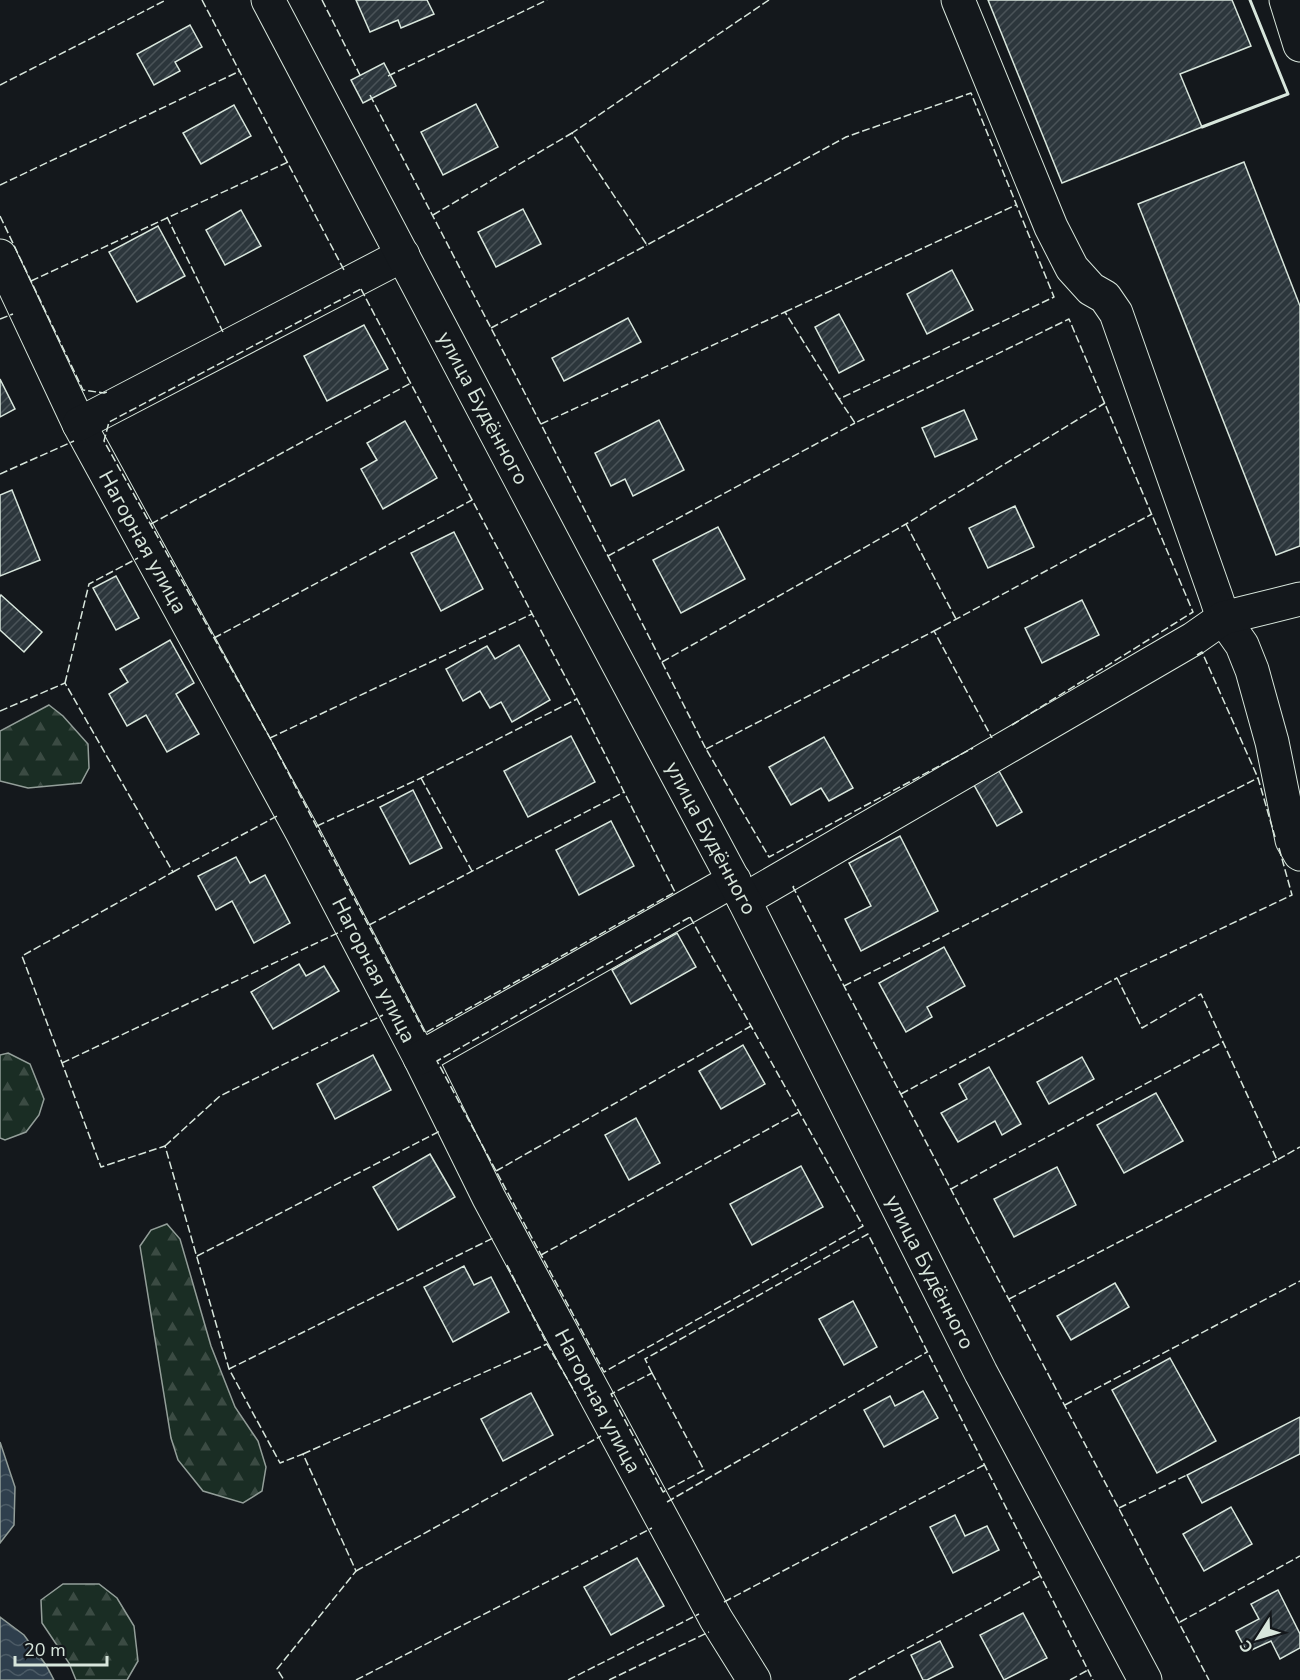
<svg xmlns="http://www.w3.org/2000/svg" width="1300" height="1680" font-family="'Nunito Sans',sans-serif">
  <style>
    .forest { fill: url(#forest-firs); stroke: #939e99; stroke-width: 1.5 }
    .water { fill: url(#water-waves); stroke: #939e99; stroke-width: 1.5 }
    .building { fill: url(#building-hatch); stroke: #d8e6dc; stroke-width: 1.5 }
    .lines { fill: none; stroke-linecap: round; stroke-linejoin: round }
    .minor-casing { stroke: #d8e6dc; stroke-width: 35 }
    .major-casing { stroke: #d8e6dc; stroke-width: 35 }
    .minor { stroke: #14181c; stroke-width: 33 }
    .major { stroke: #14181c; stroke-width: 33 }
    .fence { stroke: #d8e6dc; stroke-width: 1.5; stroke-dasharray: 8 3; stroke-linecap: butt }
    .wall { stroke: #d8e6dc; stroke-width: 3 }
    .labels { text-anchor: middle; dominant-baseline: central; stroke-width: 4.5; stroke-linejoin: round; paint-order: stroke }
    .street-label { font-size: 21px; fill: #d8e6dc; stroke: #14181c }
  </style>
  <defs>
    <pattern id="forest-firs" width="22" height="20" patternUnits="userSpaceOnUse" patternTransform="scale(1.5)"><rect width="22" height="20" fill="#1a2d24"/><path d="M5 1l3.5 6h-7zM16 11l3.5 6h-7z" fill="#3b4b43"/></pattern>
    <pattern id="water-waves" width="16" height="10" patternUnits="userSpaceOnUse" patternTransform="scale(1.5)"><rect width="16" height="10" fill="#2f3f4d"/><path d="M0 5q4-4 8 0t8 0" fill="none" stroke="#4c5b66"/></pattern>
    <pattern id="building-hatch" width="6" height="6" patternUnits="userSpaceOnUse" patternTransform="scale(1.5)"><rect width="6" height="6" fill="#2c363c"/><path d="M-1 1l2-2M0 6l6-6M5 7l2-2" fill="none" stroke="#4a5358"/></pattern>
  </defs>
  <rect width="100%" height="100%" fill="#14181c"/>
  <g class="forest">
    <path d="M49,705L63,716L88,744L89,768L81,783L28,788L0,781V731Z"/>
    <path d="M8,1053L30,1064L44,1099L39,1115L26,1132L5,1140L0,1138V1055Z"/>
    <path d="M167,1224L180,1239L211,1346L235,1407L258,1441L266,1467L262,1491L243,1503L203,1491L178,1460L171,1438L140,1246L151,1230Z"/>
    <path d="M63,1584H99L117,1598L134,1626L138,1661L127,1680H76L69,1663L42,1623L41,1600Z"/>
  </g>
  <g class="water">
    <path d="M0,1442L15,1487L14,1525L0,1543Z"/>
    <path d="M0,1617L24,1635L46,1665L54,1680H0Z"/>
  </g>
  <g class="building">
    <path d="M356,0H427L434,14L401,28L398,20L370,32Z"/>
    <path d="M988,0H1232L1251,46L1180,74L1202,127L1062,183Z"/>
    <path d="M190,25L202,47L175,62L180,71L154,85L137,54Z"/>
    <path d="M384,63L396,86L363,103L351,80Z"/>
    <path d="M476,104L498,147L443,175L421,132Z"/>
    <path d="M234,105L251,136L201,164L183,133Z"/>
    <path d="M1244,162L1300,306V546L1276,555L1138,204Z"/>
    <path d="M523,209L541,244L496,267L478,232Z"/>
    <path d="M241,210L261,246L225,265L206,230Z"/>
    <path d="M158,226L185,276L137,302L109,252Z"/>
    <path d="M952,270L973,310L927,334L907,294Z"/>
    <path d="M839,314L864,360L839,373L815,327Z"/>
    <path d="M628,318L641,342L564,381L552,358Z"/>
    <path d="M364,325L388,369L327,401L304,356Z"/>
    <path d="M0,379L15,409L0,417Z"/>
    <path d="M964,410L977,439L935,457L922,428Z"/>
    <path d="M659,420L684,470L633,496L625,479L611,486L595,453Z"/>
    <path d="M405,421L437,478L383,509L361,469L377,460L367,443Z"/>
    <path d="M12,490L40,560L0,576V495Z"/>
    <path d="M1015,506L1034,547L988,568L969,528Z"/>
    <path d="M718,527L745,579L681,613L653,560Z"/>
    <path d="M454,532L483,589L441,611L411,553Z"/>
    <path d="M116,576L139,618L116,630L93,588Z"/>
    <path d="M1,595L42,632L24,652L0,630V597Z"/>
    <path d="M1082,600L1099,635L1042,663L1025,628Z"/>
    <path d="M170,640L194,683L176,694L199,734L167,752L146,715L127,726L109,694L128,682L120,669Z"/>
    <path d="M519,645L550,700L512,722L501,702L490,708L480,691L463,701L446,669L487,646L495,659Z"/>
    <path d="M571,736L595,782L528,817L504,771Z"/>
    <path d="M824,737L853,788L829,801L821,788L791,805L769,767Z"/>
    <path d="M999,771L1022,812L997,826L974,785Z"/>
    <path d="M413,790L442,848L410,864L380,807Z"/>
    <path d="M611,821L634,866L579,895L556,850Z"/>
    <path d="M900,836L938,911L861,951L845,919L871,906L849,863Z"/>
    <path d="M236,857L250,883L265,875L290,923L254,943L232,901L216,910L198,876Z"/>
    <path d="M677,933L696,967L631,1004L612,970Z"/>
    <path d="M944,947L965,986L927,1007L932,1017L906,1032L879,983Z"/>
    <path d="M299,964L306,976L324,966L339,991L273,1029L251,992Z"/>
    <path d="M743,1045L765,1084L721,1109L699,1071Z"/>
    <path d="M373,1055L391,1090L335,1119L317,1084Z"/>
    <path d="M1082,1057L1094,1079L1049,1104L1037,1082Z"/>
    <path d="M989,1067L1021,1124L1002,1135L995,1121L958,1142L941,1113L967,1099L959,1084Z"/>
    <path d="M1156,1093L1183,1141L1124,1173L1097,1125Z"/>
    <path d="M636,1118L660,1163L629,1180L605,1135Z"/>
    <path d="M430,1154L455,1197L398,1230L373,1187Z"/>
    <path d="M801,1166L823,1207L752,1245L730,1204Z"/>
    <path d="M1057,1167L1076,1205L1014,1237L994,1199Z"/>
    <path d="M464,1266L474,1285L491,1277L509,1312L453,1342L424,1287Z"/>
    <path d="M1115,1283L1129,1307L1071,1340L1057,1316Z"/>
    <path d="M853,1301L877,1347L844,1365L819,1319Z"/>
    <path d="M1170,1358L1216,1441L1157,1473L1112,1390Z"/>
    <path d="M923,1391L938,1418L884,1447L864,1410L890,1396L895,1406Z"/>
    <path d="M531,1393L553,1435L503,1461L481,1419Z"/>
    <path d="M1300,1417V1454L1202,1503L1187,1475Z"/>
    <path d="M1231,1507L1252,1544L1204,1571L1183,1534Z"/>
    <path d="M955,1515L965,1536L987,1526L999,1550L953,1573L930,1527Z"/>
    <path d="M637,1558L664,1606L611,1635L584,1587Z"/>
    <path d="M1278,1590L1300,1634V1648L1280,1659L1271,1641L1247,1652L1236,1631L1259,1619L1251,1604Z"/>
    <path d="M1023,1613L1047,1658L1004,1680L980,1635Z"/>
    <path d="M940,1641L953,1667L927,1680H923L911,1655Z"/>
  </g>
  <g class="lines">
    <defs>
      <g id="minor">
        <path d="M958,0L1051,227L1072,268L1091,289L1105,297L1116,313L1216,597L1223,618L1242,645L1252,670L1272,742L1292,840L1300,854"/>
        <path d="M1286,0L1300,45"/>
        <path d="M0,256L79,424L302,832L420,1058L489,1198L716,1619L754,1680"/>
        <path d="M79,424L403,255"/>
        <path d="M744,900L1193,639L1223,618L1300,599"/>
        <path d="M420,1058L734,880"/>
      </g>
      <path id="major" d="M268,0L565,564L744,900L981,1373L1145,1680"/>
    </defs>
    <use href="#minor" class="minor-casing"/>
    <use href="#major" class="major-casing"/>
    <use href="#minor" class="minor"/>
    <use href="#major" class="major"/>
    <g class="fence">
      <path d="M202,0L344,270"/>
      <path d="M322,0L362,79"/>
      <path d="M769,0L572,133L647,245L846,137L971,93L1054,297L839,399L855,423L1069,319L1193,612L1012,725"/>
      <path d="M388,76L547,0"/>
      <path d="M0,85L166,0"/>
      <path d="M370,95L546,434L706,749L769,857L973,748"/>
      <path d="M0,185L240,71"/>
      <path d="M433,215L572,133"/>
      <path d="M0,216L83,390L104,393L107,392"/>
      <path d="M167,217L223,332"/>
      <path d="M31,281L288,162"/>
      <path d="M361,289L577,699L624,792L675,892L425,1033L270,738L104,441L109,422Z"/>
      <path d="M785,312L1016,205"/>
      <path d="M0,319L13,314"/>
      <path d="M491,328L647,245"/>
      <path d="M541,424L785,312L839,399"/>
      <path d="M0,474L74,441"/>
      <path d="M151,524L411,383"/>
      <path d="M906,524L956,619"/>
      <path d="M608,556L855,423"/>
      <path d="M934,631L1152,514"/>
      <path d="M214,638L472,500"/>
      <path d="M1197,655L1202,652L1258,778L1275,837"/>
      <path d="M662,662L906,524L1105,403"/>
      <path d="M65,683L89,584L138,558"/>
      <path d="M0,711L65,683L173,872L22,956L101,1167L165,1146L229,1369L280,1463L303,1454L356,1571L277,1669L284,1680"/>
      <path d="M270,738L532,614"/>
      <path d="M706,749L934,631L992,738"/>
      <path d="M421,778L472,871"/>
      <path d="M317,826L421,778L577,699"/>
      <path d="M1279,848L1292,895L1117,978L1142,1028L1201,994L1277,1160L1300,1147"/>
      <path d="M173,872L279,815"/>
      <path d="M794,886L793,887L844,986L1209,1680"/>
      <path d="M690,917L863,1226L604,1372L437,1061Z"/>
      <path d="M369,925L624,792"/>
      <path d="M844,986L1258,778"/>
      <path d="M62,1063L342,931"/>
      <path d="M901,1094L1117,978"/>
      <path d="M165,1146L220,1096L383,1015"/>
      <path d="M496,1171L751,1026"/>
      <path d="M951,1189L1223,1042"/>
      <path d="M541,1255L799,1112"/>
      <path d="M197,1256L440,1131"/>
      <path d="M507,1265L547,1344L576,1394"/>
      <path d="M1009,1299L1277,1160"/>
      <path d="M229,1369L493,1238"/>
      <path d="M652,1373L645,1359L868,1234L1093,1680"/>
      <path d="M652,1373L704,1470L663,1492L611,1394Z"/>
      <path d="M1065,1405L1300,1281"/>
      <path d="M303,1454L547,1344"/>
      <path d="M667,1502L927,1352"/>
      <path d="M1119,1508L1187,1475"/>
      <path d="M356,1571L601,1436"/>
      <path d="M724,1602L984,1465"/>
      <path d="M1180,1622L1300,1556"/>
      <path d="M356,1680L652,1528"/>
      <path d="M568,1680L699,1614"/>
      <path d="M609,1680L709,1632"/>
      <path d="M849,1680L1040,1576"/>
      <path d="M1070,1680L1088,1670"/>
    </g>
    <path class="wall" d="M1202,127L1288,94L1250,0"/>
  </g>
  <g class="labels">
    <g class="street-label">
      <text transform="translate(483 408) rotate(62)">улица Будённого</text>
      <text transform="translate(143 542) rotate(61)">Нагорная улица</text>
      <text transform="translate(711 838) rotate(62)">улица Будённого</text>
      <text transform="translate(374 970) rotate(63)">Нагорная улица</text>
      <text transform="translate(930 1272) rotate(63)">улица Будённого</text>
      <text transform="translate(598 1401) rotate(62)">Нагорная улица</text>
    </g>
  </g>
  <g transform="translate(1258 1638) rotate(233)" stroke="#14181c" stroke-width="4.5" paint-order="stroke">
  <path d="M0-4.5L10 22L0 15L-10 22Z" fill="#d8e6dc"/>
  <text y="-9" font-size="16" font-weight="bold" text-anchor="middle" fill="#d8e6dc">С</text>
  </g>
  <path d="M15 1656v9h92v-9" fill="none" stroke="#d8e6dc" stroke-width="3"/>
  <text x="24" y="1656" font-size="18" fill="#d8e6dc" stroke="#14181c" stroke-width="4.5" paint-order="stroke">20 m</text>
</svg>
